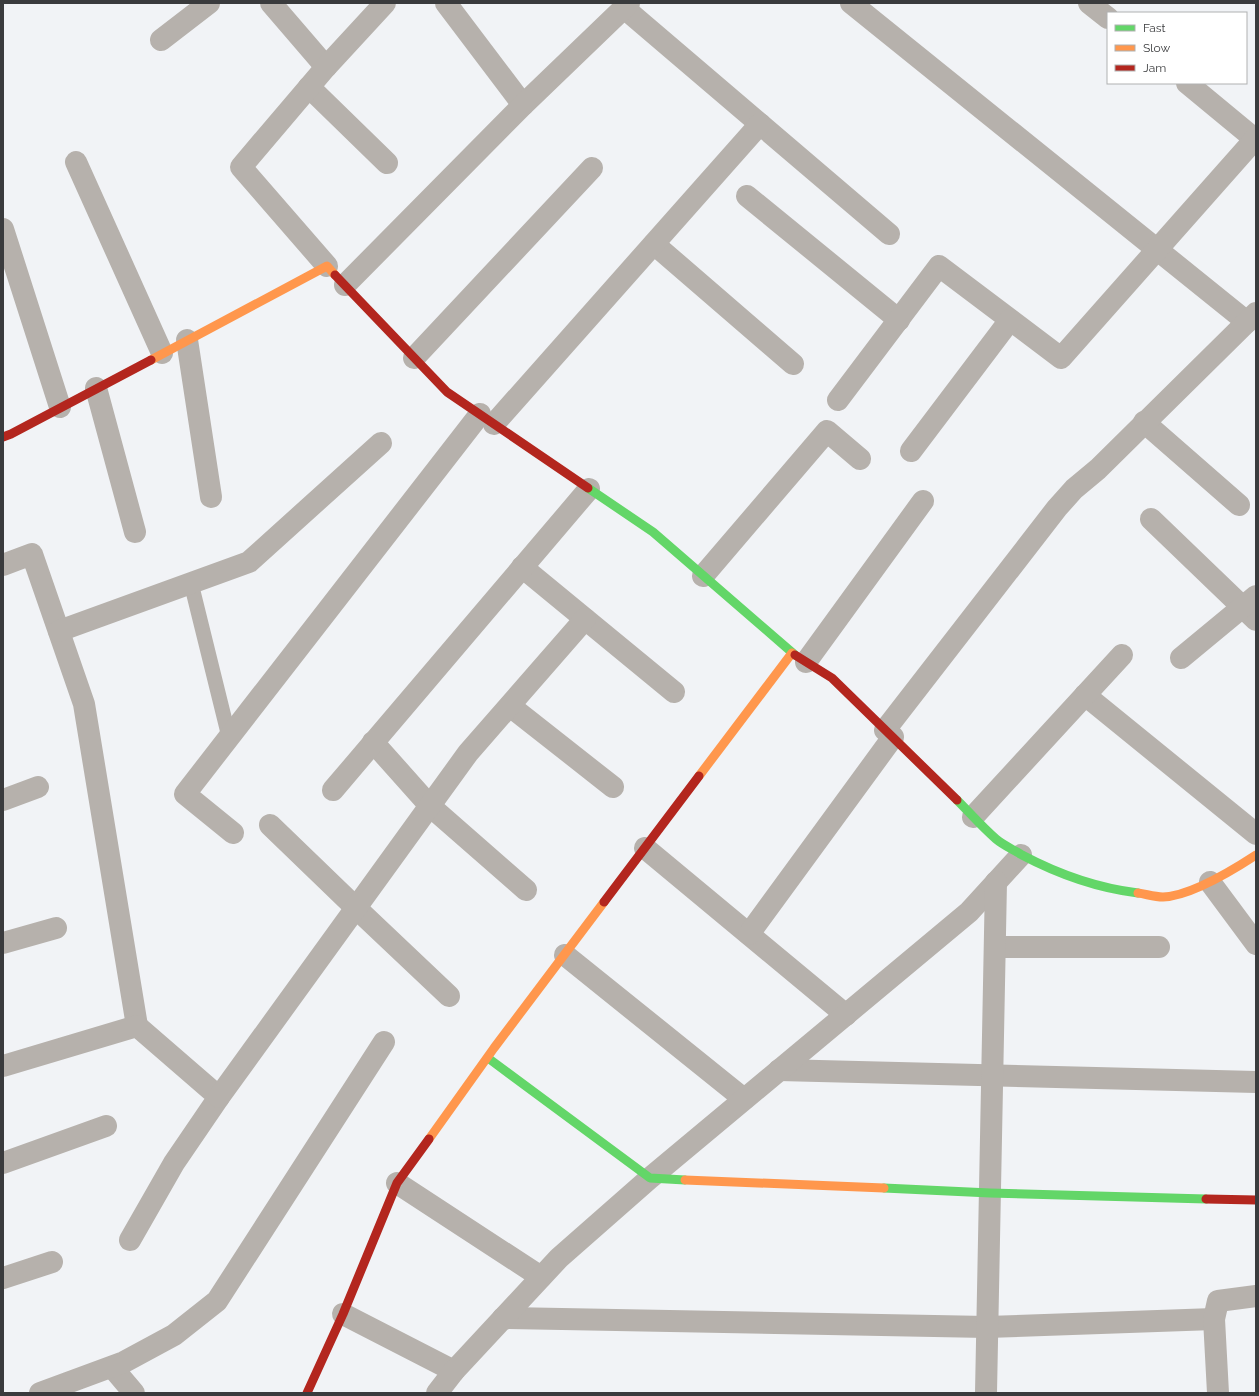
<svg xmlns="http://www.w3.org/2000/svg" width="1259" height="1396" font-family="Raleway,sans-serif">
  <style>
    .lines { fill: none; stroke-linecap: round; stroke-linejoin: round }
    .lane { stroke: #b6b1ac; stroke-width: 15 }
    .street { stroke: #b6b1ac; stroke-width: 22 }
    .fast { stroke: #63d668; stroke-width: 9 }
    .slow { stroke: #ff974d; stroke-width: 9 }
    .jam { stroke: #b3261e; stroke-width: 9 }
  </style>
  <rect width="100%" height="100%" fill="#f1f3f6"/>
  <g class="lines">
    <path class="lane" d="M191,583L229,737"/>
    <g class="street">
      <path d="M271,3L326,67"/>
      <path d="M446,3L523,105"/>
      <path d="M851,3L1247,322"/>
      <path d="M1089,3L1108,18"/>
      <path d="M624,8L889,234"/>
      <path d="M161,40L209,3"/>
      <path d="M1187,83L1256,140"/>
      <path d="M309,87L387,163"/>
      <path d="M76,162L162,353"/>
      <path d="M747,196L899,320"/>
      <path d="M3,229L60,407"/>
      <path d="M654,244L793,364"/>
      <path d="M327,266L241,167L326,67L385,3"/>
      <path d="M345,285L523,105L629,3"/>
      <path d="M187,340L211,497"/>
      <path d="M414,358L592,168"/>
      <path d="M96,388L135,532"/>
      <path d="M838,400L939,266L1061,358L1255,139"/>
      <path d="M1144,422L1239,505"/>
      <path d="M494,424L760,124"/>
      <path d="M911,451L1010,320"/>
      <path d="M1151,519L1256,620"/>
      <path d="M3,565L32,554L84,704L137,1026"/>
      <path d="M522,567L674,692"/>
      <path d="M703,576L827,431L860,459"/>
      <path d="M59,631L249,562L381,443"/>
      <path d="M1181,658L1256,596"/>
      <path d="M806,662L923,501"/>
      <path d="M1085,695L1256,834"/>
      <path d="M510,706L613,787"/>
      <path d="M885,730L1057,508L1074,489L1098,469L1256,313"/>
      <path d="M373,742L430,806L526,890"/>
      <path d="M333,790L589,489"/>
      <path d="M3,800L38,787"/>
      <path d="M973,817L1122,655"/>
      <path d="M270,825L356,908L449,996"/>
      <path d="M233,833L185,794L480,414"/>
      <path d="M645,848L846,1015"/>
      <path d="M1210,882L1256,944"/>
      <path d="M749,934L893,737"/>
      <path d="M3,943L56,928"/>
      <path d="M995,947H1159"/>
      <path d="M565,955L744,1099"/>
      <path d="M3,1066L137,1026L219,1097L174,1163L130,1240"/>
      <path d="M779,1070L1256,1082"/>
      <path d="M219,1097L468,753L585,619"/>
      <path d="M3,1163L106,1126"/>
      <path d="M397,1183L541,1277"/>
      <path d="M3,1278L52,1262"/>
      <path d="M343,1314L454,1371"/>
      <path d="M503,1318L987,1327L1214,1319"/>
      <path d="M112,1367L134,1393"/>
      <path d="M40,1393L124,1362L174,1335L217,1301L384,1042"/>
      <path d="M437,1393L454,1371L559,1258L650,1178L969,912L1021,855"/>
      <path d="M986,1393L996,882"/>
      <path d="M1218,1393L1214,1319L1218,1301L1256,1296"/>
    </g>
    <g class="fast">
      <path d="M588,488L653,532L795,655"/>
      <path d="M957,800C970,813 982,827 996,839C1003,845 1014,850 1022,855C1058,874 1097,888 1138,893"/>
      <path d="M488,1058L650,1178L685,1180"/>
      <path d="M884,1188L990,1193L1206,1199"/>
    </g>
    <g class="slow">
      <path d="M151,360L327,266L335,275"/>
      <path d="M699,776L792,653"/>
      <path d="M1138,893C1146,894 1154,897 1163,897C1190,896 1233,870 1256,855"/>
      <path d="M429,1139L494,1048L604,902"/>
      <path d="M685,1180L884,1188"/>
    </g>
    <g class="jam">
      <path d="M335,275L447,392L588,488"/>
      <path d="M3,437L11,434L151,360"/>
      <path d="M795,655L832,678L957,800"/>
      <path d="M604,902L699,776"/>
      <path d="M1206,1199L1256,1200"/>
      <path d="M307,1393L343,1314L397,1183L429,1139"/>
    </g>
  </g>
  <rect width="1259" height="1396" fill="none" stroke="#3a3b3d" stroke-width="8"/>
  <rect x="1107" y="12" width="140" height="72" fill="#ffffff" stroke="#b0b1b1"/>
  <rect x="1115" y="25" width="20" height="6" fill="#63d668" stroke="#b0b1b1"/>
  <text x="1143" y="32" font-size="12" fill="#3a3b3d">Fast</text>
  <rect x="1115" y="45" width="20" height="6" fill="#ff974d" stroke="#b0b1b1"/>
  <text x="1143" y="52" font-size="12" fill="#3a3b3d">Slow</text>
  <rect x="1115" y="65" width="20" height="6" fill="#b3261e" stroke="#b0b1b1"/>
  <text x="1143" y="72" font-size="12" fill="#3a3b3d">Jam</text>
</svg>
